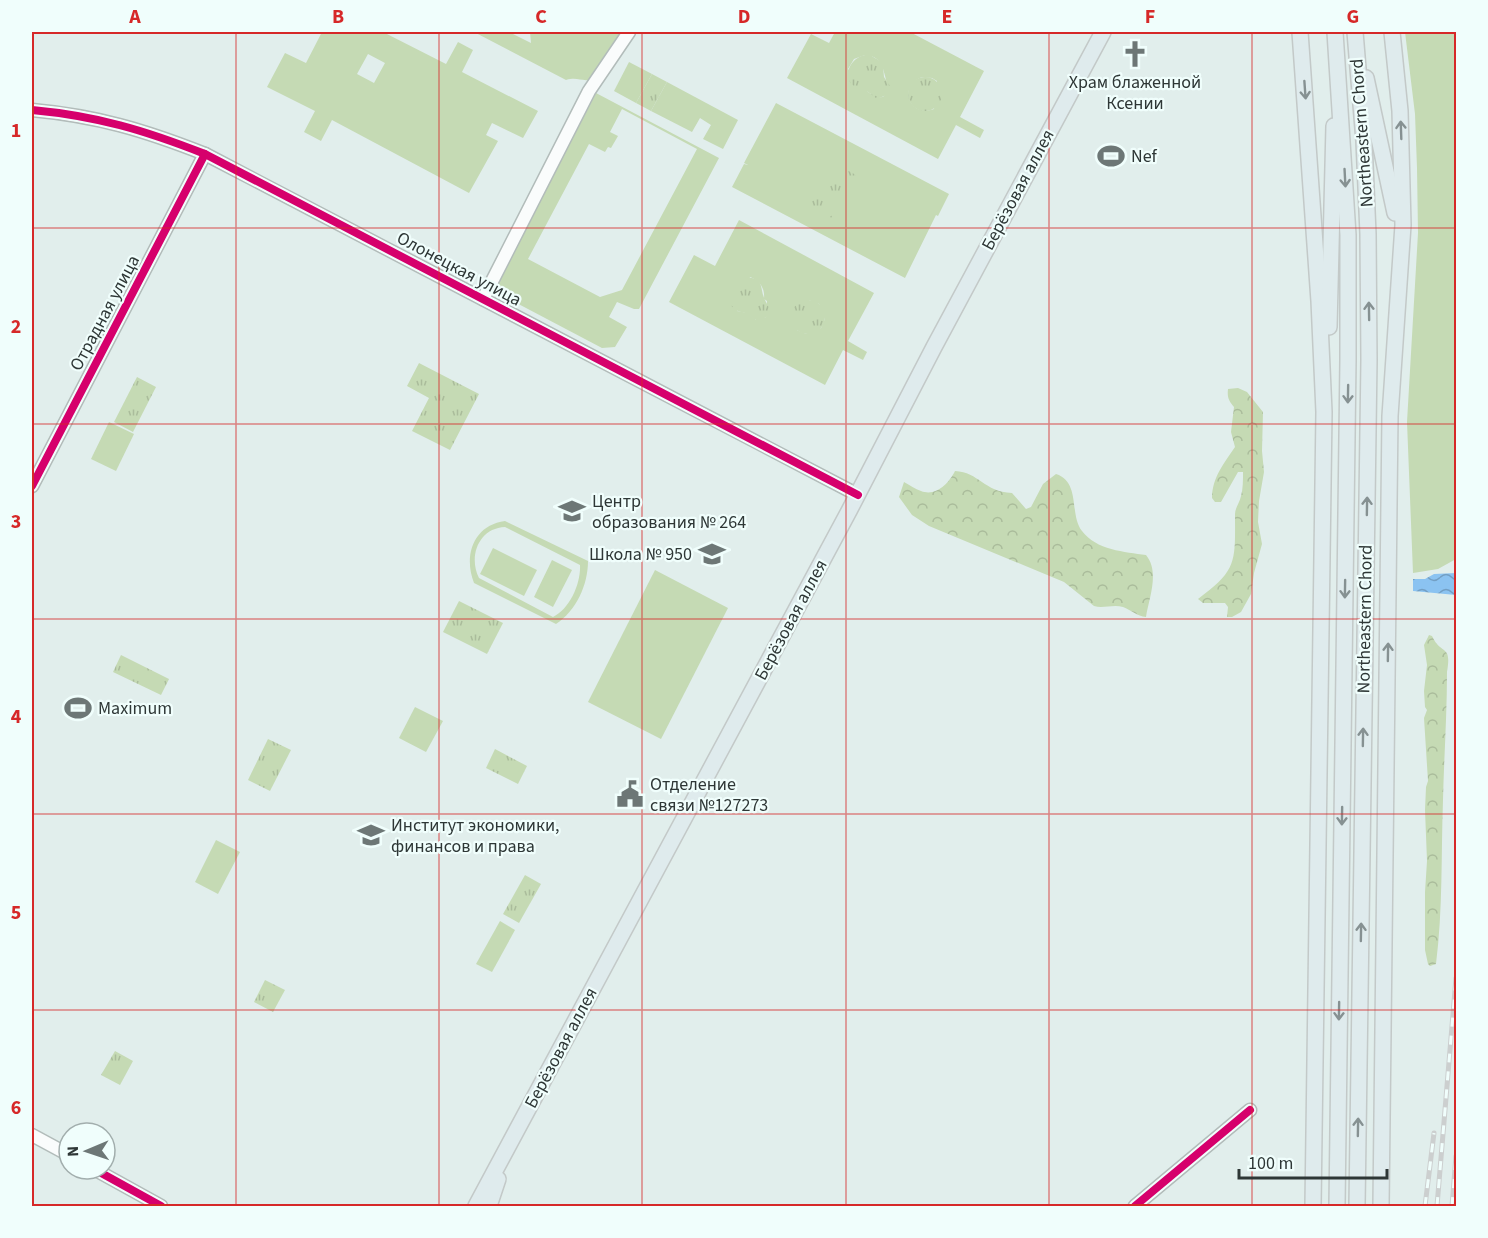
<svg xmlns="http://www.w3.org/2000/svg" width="1488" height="1238" font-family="'Source Sans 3',sans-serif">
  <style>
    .grass { fill: #c5dab4; fill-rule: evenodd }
    .forest { fill: url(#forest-crowns) }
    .park { fill: url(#park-tufts) }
    .water { fill: url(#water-waves) }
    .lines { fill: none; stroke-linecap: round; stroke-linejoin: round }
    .minor-casing { stroke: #b2bcba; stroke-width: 15 }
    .major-casing { stroke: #c3c9c8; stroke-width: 18 }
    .minor { stroke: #fafcfc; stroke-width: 12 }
    .major { stroke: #dfebed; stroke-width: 15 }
    .rail-casing { stroke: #cccfcf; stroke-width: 5 }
    .rail { stroke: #f0fefc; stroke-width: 3; stroke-dasharray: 9; stroke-linecap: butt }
    .cycleway-casing { stroke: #f0fefc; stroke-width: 11 }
    .cycleway { stroke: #d6006c; stroke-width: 8 }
    .oneway { stroke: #869192 }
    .grid { fill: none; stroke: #d62828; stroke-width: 1.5; stroke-opacity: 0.55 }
    .labels { text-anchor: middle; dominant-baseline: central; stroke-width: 4.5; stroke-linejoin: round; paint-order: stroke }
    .poi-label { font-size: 18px; fill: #2e3736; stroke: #f0fefc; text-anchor: start }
    .street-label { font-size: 18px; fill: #2e3736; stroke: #f0fefc }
    .neatline { fill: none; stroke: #d62828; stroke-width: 2 }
    .grid-label { font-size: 20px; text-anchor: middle; font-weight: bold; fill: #d62828 }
  </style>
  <defs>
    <pattern id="forest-crowns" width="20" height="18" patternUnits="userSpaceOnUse" patternTransform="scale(1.5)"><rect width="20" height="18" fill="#c5dab4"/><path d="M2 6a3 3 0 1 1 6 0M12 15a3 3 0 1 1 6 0" fill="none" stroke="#aabc9b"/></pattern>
    <pattern id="park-tufts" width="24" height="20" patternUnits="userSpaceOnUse" patternTransform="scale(1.5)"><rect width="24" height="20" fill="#c5dab4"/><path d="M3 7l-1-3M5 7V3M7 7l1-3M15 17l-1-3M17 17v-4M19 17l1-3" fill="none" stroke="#aabc9b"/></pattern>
    <pattern id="water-waves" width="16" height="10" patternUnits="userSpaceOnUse" patternTransform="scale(1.5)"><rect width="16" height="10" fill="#8bc3f1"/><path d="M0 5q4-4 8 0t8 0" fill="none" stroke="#729fc4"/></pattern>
  </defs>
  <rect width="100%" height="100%" fill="#e1eeec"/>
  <g class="grass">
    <path d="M322,32H383L446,64L458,42L473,50L462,72L538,111L523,138L492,123L486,135L498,141L469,193L332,120L321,141L304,132L315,111L267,87L285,53L306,63ZM368,54L385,63L374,83L357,74Z"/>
    <path d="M474,32H509L531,43L530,32H621L589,80C580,81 577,77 566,80Z"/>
    <path d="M835,32H910L984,71L960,117L984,130L980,138L956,125L938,159L787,78L811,34L829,43ZM865,55C885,56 883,74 889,89L883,97C868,99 857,79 848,69L854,59ZM922,77L932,78L937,81L934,109C910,118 897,87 922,77Z"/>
    <path d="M1405,32H1456V559L1438,569L1413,573L1407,422L1418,233L1417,168L1415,114Z"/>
    <path d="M629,62L652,74L636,103L614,91Z"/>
    <path d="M667,82L738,120L723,149L703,139L711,125L700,118L692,132L651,111Z"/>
    <path d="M596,93L719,158L639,309H634L617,302L609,317L627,327L615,347L602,348L494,291ZM622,109L697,149L622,290L600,297L528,259L589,144L605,152L608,147L611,148L618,136L610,132Z"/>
    <path d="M776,103L949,194L938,216L936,215L905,278L732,187L744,164L748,165L744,163Z"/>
    <path d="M739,220L874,293L848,341L867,352L863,360L843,350L825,385L669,302L694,255L715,266ZM750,277C760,281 765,288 764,299L767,301L766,317L756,320L748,313L737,311ZM809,300L819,304L825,319L821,328L806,334L797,330Z"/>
    <path d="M109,422L134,434L116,471L91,459Z"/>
    <path d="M505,521L588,561C588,585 576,611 556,624L474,583C463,555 474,525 505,521ZM505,527L580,565C581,583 570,609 553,617L479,578C468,556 479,528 505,527Z"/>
    <path d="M493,548L537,570L524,596L480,574Z"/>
    <path d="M552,560L572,570L553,607L534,597Z"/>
    <path d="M655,570L728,608L661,739L588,702Z"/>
    <path d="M415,707L443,721L426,752L399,738Z"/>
    <path d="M216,840L240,852L218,894L195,882Z"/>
    <path d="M500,921L515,930L492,972L476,964Z"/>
  </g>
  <g class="forest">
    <path d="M1238,388L1247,392L1263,412L1262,451L1264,472L1259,501L1258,522L1262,544L1254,573L1251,594L1241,612L1232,617H1227L1228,607L1225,603H1203L1198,599C1238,570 1235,561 1235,514C1235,508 1240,502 1241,496C1243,489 1243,480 1243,472H1238L1221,502H1215L1212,498C1212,478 1224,463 1235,447L1231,432L1234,407C1229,401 1227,398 1228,389Z"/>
    <path d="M955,471C979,472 984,492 1012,493L1026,509L1031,507L1043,484L1056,474C1081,482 1069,515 1082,531C1096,550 1125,552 1146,555C1160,572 1149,598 1146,617C1137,616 1131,610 1123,607C1113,604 1103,609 1094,606L1064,582L929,526L912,515L899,497L904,482C910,485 915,489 921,491C936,497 949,483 955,471Z"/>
    <path d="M1429,635L1432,636C1441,656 1452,643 1447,672C1447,715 1444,757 1443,800C1441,855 1443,909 1436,964L1430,966L1428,964L1425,950V892L1427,861L1425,810L1426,787L1428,781L1424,718L1427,710L1425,707L1424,691L1427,665L1424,645Z"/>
  </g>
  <g class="park">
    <path d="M865,55H870L880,61L883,66L884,77L890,86C889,94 884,98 876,98C873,96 871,94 868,92C865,90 859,90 855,87C841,77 850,58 865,55Z"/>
    <path d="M652,74L667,82L651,111L636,103Z"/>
    <circle cx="925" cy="94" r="17"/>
    <path d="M832,162L856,175L852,191L846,189L831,218L809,206Z"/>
    <path d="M744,277C766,278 759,288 765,300C766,303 768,305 769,308C769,316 764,321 756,320C753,319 751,316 748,314C745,312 739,313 735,309C721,299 730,281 744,277Z"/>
    <circle cx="808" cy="317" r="17"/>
    <path d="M419,363L479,394L450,450L412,431L429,398L407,386Z"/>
    <path d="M137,377L156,387L133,432L114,422Z"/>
    <path d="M459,601L503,623L487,654L443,632Z"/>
    <path d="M121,655L169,679L161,695L113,672Z"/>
    <path d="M268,739L291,750L270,791L248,780Z"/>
    <path d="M495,749L527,766L518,784L486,768Z"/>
    <path d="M525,875L541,884L519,923L503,914Z"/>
    <path d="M265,980L285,990L273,1012L254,1002Z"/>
    <path d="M115,1051L133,1061L120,1085L101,1075Z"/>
  </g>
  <path class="water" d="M1456,573V595L1413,591V579H1425L1434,574Z"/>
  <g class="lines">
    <defs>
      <g id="minor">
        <path d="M32,110C97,116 144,130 205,154L858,495"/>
        <path d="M483,299L589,91L629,32"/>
        <path d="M32,486L205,154"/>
        <path d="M32,1135L69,1155"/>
        <path d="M94,1169L161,1206"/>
        <path d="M1135,1206L1250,1110"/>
      </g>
      <g id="major">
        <path d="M1300,32L1319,301L1324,412L1313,1206"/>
        <path d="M1335,32L1348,235V360L1337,1206"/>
        <path d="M1355,32L1364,141L1368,234L1369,360L1357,1206"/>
        <path d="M1366,78L1395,213"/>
        <path d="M1329,327L1334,126"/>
        <path d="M476,1206L849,511L934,347L1103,32"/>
        <path d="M489,1206L498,1179"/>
        <path d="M1381,1206L1390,416L1403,225L1400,111L1392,32"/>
      </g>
    </defs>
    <use href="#minor" class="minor-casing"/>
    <use href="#major" class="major-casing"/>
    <use href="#minor" class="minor"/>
    <use href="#major" class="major"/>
    <defs>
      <g id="rail">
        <path d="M1425,1206L1434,1133"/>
        <path d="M1437,1206L1456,978"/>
        <path d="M1452,1206L1456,1156"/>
      </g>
    </defs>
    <use href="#rail" class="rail-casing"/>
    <use href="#rail" class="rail"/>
    <defs>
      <g id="cycleway">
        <path d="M32,110C97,116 144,130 205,154L858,495"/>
        <path d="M32,486L205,154"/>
        <path d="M94,1169L161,1206"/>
        <path d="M1135,1206L1250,1110"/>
      </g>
    </defs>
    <use href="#cycleway" class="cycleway-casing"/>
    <use href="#cycleway" class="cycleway"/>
  </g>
  <defs><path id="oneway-shaft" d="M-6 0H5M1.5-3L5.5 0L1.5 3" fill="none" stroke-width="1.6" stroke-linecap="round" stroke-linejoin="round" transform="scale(1.5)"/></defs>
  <g class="oneway">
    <use href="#oneway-shaft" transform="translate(1305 90) rotate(86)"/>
    <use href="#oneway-shaft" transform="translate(1401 130) rotate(-92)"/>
    <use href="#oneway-shaft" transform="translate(1345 178) rotate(87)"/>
    <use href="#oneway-shaft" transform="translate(1369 311) rotate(-91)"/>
    <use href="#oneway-shaft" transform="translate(1348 394) rotate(91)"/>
    <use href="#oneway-shaft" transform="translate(1367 506) rotate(-89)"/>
    <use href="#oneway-shaft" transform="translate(1345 589) rotate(91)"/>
    <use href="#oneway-shaft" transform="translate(1388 652) rotate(-89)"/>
    <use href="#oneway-shaft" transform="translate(1363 737) rotate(-89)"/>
    <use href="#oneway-shaft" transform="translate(1342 816) rotate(91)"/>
    <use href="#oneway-shaft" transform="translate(1361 932) rotate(-89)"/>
    <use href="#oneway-shaft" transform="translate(1339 1011) rotate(91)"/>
    <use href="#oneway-shaft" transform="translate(1358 1127) rotate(-89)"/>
  </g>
  <path class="grid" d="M236,32V1206M439,32V1206M642,32V1206M846,32V1206M1049,32V1206M1252,32V1206M32,228H1456M32,424H1456M32,619H1456M32,814H1456M32,1010H1456"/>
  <defs>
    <symbol id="church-bare" viewBox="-9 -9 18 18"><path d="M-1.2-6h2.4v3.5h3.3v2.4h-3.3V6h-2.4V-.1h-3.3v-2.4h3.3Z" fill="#6d7776" stroke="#f0fefc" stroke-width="2.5" paint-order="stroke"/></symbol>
    <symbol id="stadium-bare" viewBox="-9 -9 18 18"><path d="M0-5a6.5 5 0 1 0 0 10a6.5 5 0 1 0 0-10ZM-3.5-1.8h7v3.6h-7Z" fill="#6d7776" stroke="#f0fefc" stroke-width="2.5" paint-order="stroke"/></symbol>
    <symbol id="school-bare" viewBox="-9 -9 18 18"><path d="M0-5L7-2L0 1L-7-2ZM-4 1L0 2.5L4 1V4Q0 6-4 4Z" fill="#6d7776" stroke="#f0fefc" stroke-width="2.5" paint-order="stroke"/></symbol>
    <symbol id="civic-bare" viewBox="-9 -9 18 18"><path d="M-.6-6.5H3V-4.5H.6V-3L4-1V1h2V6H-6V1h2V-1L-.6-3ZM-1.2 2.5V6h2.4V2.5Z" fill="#6d7776" stroke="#f0fefc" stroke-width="2.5" paint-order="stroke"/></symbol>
    <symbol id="university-bare" viewBox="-9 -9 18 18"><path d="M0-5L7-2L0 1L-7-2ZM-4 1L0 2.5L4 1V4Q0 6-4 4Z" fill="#6d7776" stroke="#f0fefc" stroke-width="2.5" paint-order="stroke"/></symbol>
  </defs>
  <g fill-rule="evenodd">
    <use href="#church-bare" x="1116" y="35" width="38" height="38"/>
    <use href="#stadium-bare" x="1092" y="137" width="38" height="38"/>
    <use href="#school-bare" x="553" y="492" width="38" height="38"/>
    <use href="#school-bare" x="693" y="535" width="38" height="38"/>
    <use href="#stadium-bare" x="59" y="689" width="38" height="38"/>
    <use href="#civic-bare" x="611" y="775" width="38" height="38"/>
    <use href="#university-bare" x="352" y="816" width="38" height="38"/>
  </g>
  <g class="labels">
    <g class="poi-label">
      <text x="1135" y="82" text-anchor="middle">Храм блаженной<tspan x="1135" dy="21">Ксении</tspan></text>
      <text x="1131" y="156">Nef</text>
      <text x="592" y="501">Центр<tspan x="592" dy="21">образования № 264</tspan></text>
      <text x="692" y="554" text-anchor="end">Школа № 950</text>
      <text x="98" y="708">Maximum</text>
      <text x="650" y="784">Отделение<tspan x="650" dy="21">связи №127273</tspan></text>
      <text x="391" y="825">Институт экономики,<tspan x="391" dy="21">финансов и права</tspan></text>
    </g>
    <g class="street-label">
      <text transform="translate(1362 133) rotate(-94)">Northeastern Chord</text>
      <text transform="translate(1018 190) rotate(-62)">Берёзовая аллея</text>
      <text transform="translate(459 269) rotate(28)">Олонецкая улица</text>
      <text transform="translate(105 313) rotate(-62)">Отрадная улица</text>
      <text transform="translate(1365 619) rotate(-89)">Northeastern Chord</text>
      <text transform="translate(791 620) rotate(-62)">Берёзовая аллея</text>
      <text transform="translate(561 1048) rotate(-62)">Берёзовая аллея</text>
    </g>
  </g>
  <rect width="1488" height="1238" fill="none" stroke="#f0fefc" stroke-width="66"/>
  <g transform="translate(87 1151) rotate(268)"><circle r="28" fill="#f0fefc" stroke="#a2aead" stroke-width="1.5"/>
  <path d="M0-4.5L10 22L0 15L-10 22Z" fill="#6d7776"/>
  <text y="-9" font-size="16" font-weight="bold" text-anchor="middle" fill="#2e3736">N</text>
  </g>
  <path d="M1239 1169v9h148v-9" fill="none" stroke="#2e3736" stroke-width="3"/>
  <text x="1248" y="1169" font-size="18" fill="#2e3736" stroke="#f0fefc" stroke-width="4.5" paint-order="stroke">100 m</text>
  <rect x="33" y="33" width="1422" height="1172" class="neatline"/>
  <g class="grid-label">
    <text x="135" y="23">A</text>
    <text x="338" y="23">B</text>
    <text x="541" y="23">C</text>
    <text x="744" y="23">D</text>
    <text x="947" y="23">E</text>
    <text x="1150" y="23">F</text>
    <text x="1353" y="23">G</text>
    <text x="16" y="137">1</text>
    <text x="16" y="333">2</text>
    <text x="16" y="528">3</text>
    <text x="16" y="723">4</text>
    <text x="16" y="919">5</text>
    <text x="16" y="1114">6</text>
  </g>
</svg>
